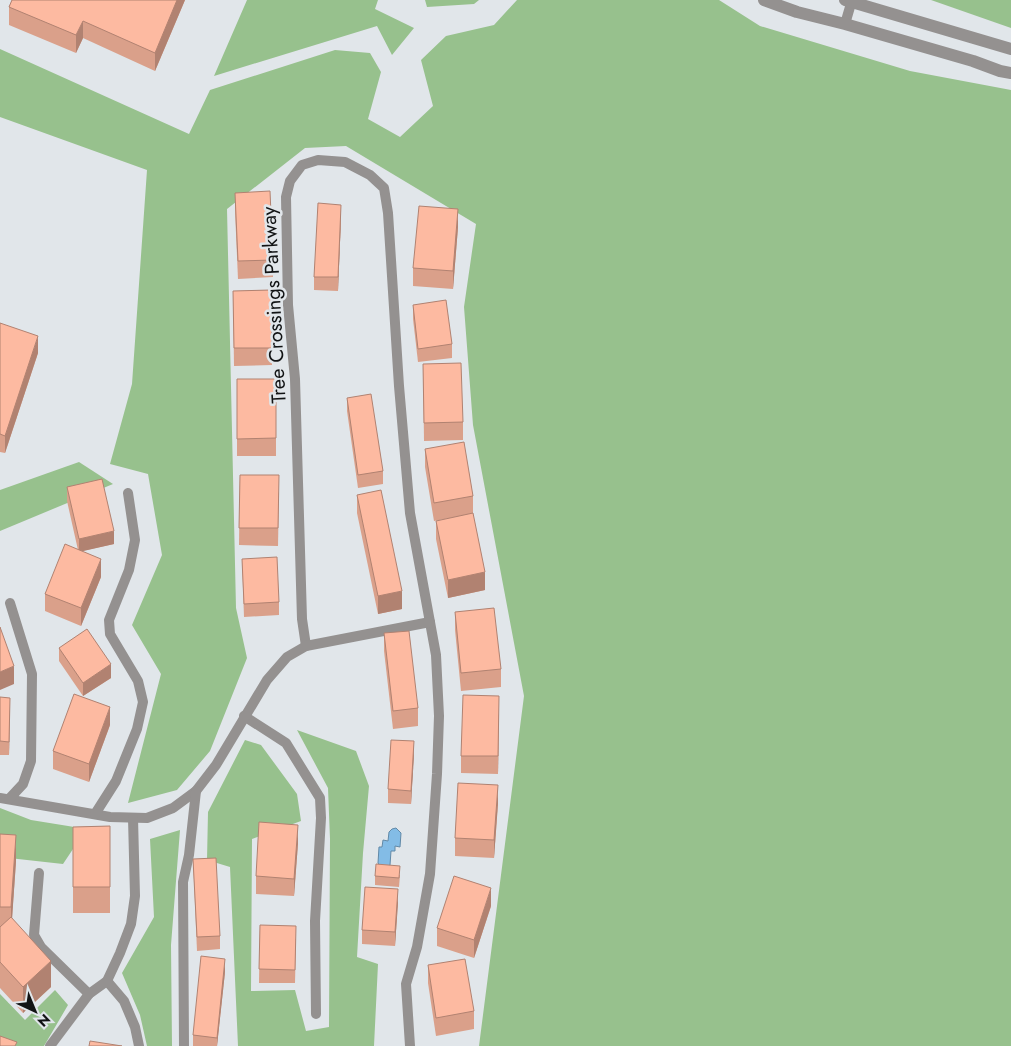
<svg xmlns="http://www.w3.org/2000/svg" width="1011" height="1046" font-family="Jost,sans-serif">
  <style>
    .forest { fill: #97c18d }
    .water { fill: #83bce6; stroke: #6189a7 }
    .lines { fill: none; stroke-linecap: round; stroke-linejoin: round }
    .minor { stroke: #949190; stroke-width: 10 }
    .tertiary { stroke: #949190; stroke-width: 12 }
    .wall { fill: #daa08a }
    .shaded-wall { fill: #b18271 }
    .building { fill: #fdbaa1; stroke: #b18271 }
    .labels { text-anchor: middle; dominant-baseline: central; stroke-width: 5; stroke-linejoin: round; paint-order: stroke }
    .street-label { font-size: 20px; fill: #111314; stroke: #e1e6ea }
  </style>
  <rect width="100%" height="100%" fill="#e1e6ea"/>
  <g class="forest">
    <path d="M247,0H378L375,9L414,28L392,55L377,26L214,76Z"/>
    <path d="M425,0H479L474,4L427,7Z"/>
    <path d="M517,0H719L760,26L910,71L1011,90V1046H479L524,696L473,425L464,307L476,224L346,146L305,148L227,209L236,608L247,658L210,751L177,790L128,803L161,674L132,625L162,555L148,474L110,464L132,384L147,170L0,117V49L189,134L210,90L335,50L370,53L381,72L368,119L400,137L433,106L421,60L446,36L494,25Z"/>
    <path d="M931,0H1011V28Z"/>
    <path d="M79,462L113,484L0,531V490Z"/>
    <path d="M297,730L356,751L369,786L363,853L357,957L378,964L374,1046H238L230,867L207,860L208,812L245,740L261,745L297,794L301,821L252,839L251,991L295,990L306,1031L329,1027L330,839L328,788Z"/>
    <path d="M0,808L31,820L99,831L98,847L73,849L63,864L0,857Z"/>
    <path d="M180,830L171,945L172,1046H147L140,1015L122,973L154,917L150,839Z"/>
    <path d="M55,990L68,1005L44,1046H0V994L25,1020Z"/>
  </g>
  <path class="water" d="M396,828L401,833L400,847L395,846V851H391L390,865L388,867L380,866L378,863L379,847H382L383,840L388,841L389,832L392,829Z"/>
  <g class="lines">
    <g class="minor">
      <path d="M845,24L852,0"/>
      <path d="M306,646L302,619L295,379L288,305L286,197L290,181L302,165L318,160L345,162L370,175L384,188L388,213L399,386L410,513L436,655L439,716L437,774L430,874L417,947L406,984L410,1046"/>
      <path d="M244,716L286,743L320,798L321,818L315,921L316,1014"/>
      <path d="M0,798L110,817L147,818L173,808L196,791L216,765L267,680L287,657L306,646L430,622"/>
      <path d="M9,799L23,784L31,761L32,674L10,603"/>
      <path d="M95,814L116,781L137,729L143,702L138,681L110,634L109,620L129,570L135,540L128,493"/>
      <path d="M39,873L34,935L41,947L89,994"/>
      <path d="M107,981L124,1001L135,1027L139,1046"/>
      <path d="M50,1046L89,994L107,981L120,953L131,924L135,896L133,818"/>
      <path d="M184,1046L183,882L189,855L196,791"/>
    </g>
    <g class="tertiary">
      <path d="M764,0L797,12L845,24L973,61L1000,71L1011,73"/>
      <path d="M845,0L1011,49"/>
    </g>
  </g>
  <g class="wall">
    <path d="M12,0H185L155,71L83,38L76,53L9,25V7Z"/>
    <path d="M235,193L273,260V277L238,279L235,211Z"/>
    <path d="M341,218L338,291L314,290V277Z"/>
    <path d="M458,227L453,289L413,286V268Z"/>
    <path d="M271,290L272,365L234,366L233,291Z"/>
    <path d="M413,305L452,344V358L418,362L413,319Z"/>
    <path d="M0,323L38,353L5,453L0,452Z"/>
    <path d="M423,364L463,422V440L424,441Z"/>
    <rect x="237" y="379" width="39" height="77"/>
    <path d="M347,398L383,471V484L358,488L347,411Z"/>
    <path d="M425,449L473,496V514L485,590L448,598L436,539V521L456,517L434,521L425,467Z"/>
    <path d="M240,475L279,493L278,546L239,545Z"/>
    <path d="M67,487L114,544L82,551L101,577L81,626L45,611V594L78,550L67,501Z"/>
    <path d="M357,495L402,609L378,614L357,513Z"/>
    <path d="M242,559L279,602V615L244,617Z"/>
    <path d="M455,612L501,669V687L461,691L455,630Z"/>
    <path d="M384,633L418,708V726L393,729L384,651Z"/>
    <path d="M59,648L111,678L83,696L59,661Z"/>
    <path d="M0,697L10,711L9,755H0Z"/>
    <path d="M499,714L498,774L461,773V756Z"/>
    <path d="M110,725L89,782L53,769V751Z"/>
    <path d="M414,754L411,804L388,803V789Z"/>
    <path d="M498,803L494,858L455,856V838Z"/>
    <path d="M110,826V913H73V827Z"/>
    <path d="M0,834L16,861L12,918L51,987L23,1013L0,988Z"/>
    <path d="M298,843L294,896L256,894V876Z"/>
    <path d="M193,859L220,936V949L197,951Z"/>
    <path d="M400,875L399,887L375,885V876Z"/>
    <path d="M398,902L395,946L362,944V930Z"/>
    <path d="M491,906L474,958L437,946V928Z"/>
    <path d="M260,925L296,939L295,983H259Z"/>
    <path d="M428,965L474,1011V1029L436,1036L428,983Z"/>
    <path d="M225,972L217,1046H193V1035Z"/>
  </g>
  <g class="shaded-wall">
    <path d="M177,0H185L155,71V53Z"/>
    <path d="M83,21V38L76,53V35Z"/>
    <path d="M341,205V218L338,291V277Z"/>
    <path d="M458,209V227L453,289V271Z"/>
    <path d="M38,336V353L5,453V436Z"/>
    <path d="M114,531V544L79,552V539Z"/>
    <path d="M101,559V577L81,626V608Z"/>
    <path d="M485,572V590L448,598V580Z"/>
    <path d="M402,591V609L378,614V596Z"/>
    <path d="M111,664V678L83,696V683Z"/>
    <path d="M14,666V684L0,690V672Z"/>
    <path d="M499,696V714L498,774V756Z"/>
    <path d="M10,698V711L9,755V742Z"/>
    <path d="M110,707V725L89,782V764Z"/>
    <path d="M414,741V754L411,804V791Z"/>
    <path d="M498,785V803L494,858V840Z"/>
    <path d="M298,825V843L294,896V879Z"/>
    <path d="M16,835V861L11,934V907Z"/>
    <path d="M491,888V906L474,958V940Z"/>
    <path d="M398,889V902L395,946V932Z"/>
    <path d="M225,959V972L217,1046V1038Z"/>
    <path d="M51,961V987L23,1013V987Z"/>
  </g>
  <g class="building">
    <path d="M12,0H177L155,53L83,21L76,35L9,7Z"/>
    <path d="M270,191L273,260L238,261L235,193Z"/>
    <path d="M318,203L341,205L338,277H314Z"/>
    <path d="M419,206L458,209L453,271L413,268Z"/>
    <path d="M271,290L272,348H234L233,291Z"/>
    <path d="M446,300L452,344L418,349L413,305Z"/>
    <path d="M0,323L38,336L5,436L0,434Z"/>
    <path d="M461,363L463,422L424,423L423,364Z"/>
    <path d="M237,379H276V438L237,439Z"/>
    <path d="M371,394L383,471L358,475L347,398Z"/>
    <path d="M464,442L473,496L434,503L425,449Z"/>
    <path d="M240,475H279L278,528H239Z"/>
    <path d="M102,479L114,531L79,539L67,487Z"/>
    <path d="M381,490L402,591L378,596L357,495Z"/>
    <path d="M473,513L485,572L448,580L436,521Z"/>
    <path d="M65,544L101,559L81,608L45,594Z"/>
    <path d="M277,557L279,602L244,604L242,559Z"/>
    <path d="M494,608L501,669L461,673L455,612Z"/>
    <path d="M0,627L14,666L0,672Z"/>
    <path d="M87,629L111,664L83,683L59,648Z"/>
    <path d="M409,631L418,708L393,711L384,633Z"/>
    <path d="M74,694L110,707L89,764L53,751Z"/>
    <path d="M463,695L499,696L498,756H461Z"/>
    <path d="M0,697L10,698L9,742L0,741Z"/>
    <path d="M391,740L414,741L411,791L388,789Z"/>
    <path d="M458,783L498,785L494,840L455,838Z"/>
    <path d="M259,822L298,825L294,879L256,876Z"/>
    <path d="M110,826V887H73V827Z"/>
    <path d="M0,834L16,835L11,907H0Z"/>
    <path d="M216,858L220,936L197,937L193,859Z"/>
    <path d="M376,864L400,866L399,878L375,876Z"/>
    <path d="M454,876L491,888L474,940L437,928Z"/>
    <path d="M365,887L398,889L395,932L362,930Z"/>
    <path d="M11,917L51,961L23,987L0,962V927Z"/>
    <path d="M260,925L296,926L295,970L259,969Z"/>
    <path d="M201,956L225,959L217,1038L193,1035Z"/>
    <path d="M465,959L474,1011L436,1018L428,965Z"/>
    <path d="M0,1036L17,1042L15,1046H0Z"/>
    <path d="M90,1041L122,1046H89Z"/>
  </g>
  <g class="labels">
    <g class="street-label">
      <text transform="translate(274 305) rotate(-93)">Tree Crossings Parkway</text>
    </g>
  </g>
  <g transform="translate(35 1011) rotate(136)" stroke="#e1e6ea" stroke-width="4" paint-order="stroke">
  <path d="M0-4L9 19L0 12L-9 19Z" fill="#111314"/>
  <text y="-8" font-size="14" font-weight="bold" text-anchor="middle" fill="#111314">N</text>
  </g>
</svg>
